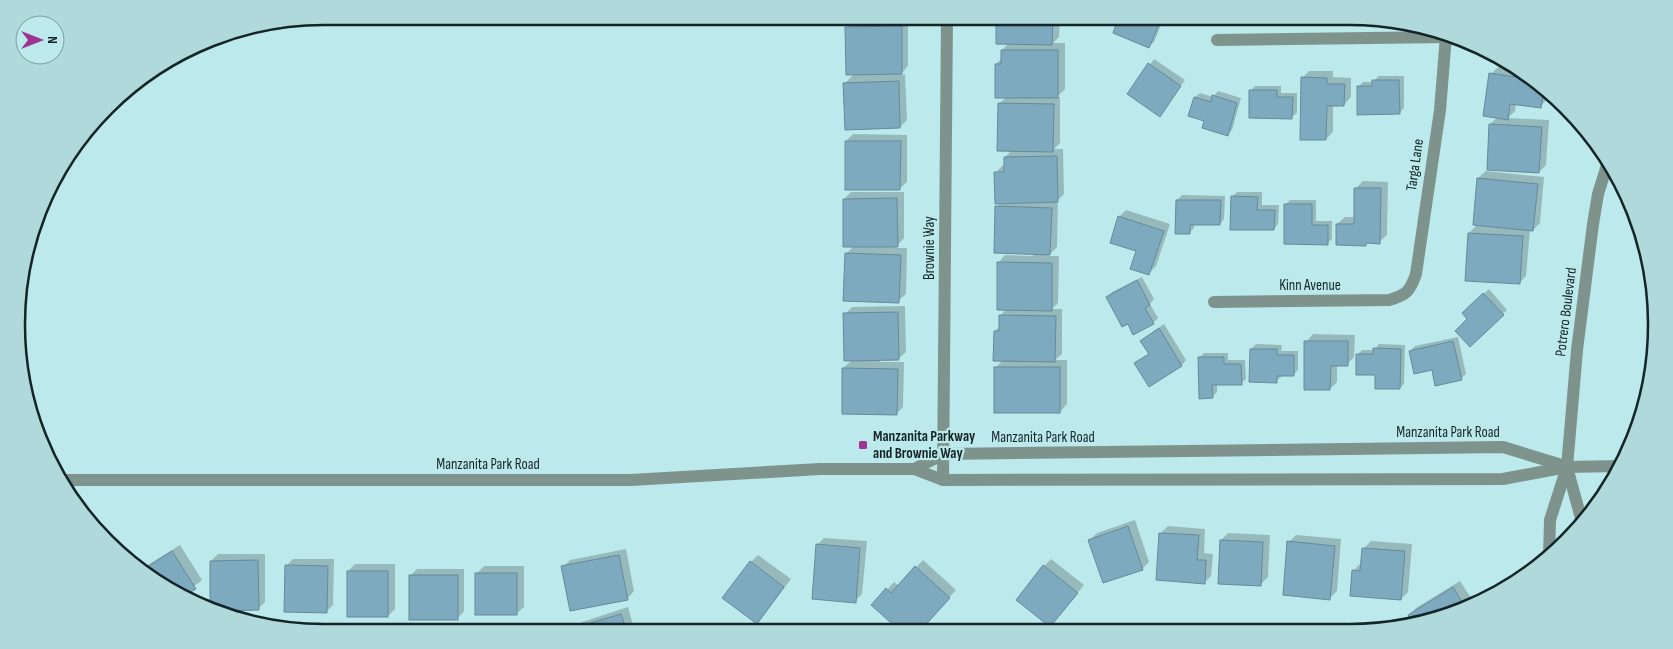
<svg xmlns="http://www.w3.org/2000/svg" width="1673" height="649" font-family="'Sofia Sans Condensed',sans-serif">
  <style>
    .shadow { fill: #0003 }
    .building { fill: #7daabe; stroke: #668a9a }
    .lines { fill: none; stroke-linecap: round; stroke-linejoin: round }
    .minor { stroke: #7e938c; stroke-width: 12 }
    .poi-dot { fill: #9e3394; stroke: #bce9eb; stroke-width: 2 }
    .labels { text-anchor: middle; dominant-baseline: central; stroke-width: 4.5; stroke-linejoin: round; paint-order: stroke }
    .street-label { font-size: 15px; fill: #142527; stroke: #bce9eb }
    .poi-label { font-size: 15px; font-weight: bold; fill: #142527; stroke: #bce9eb; text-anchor: start }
    .rim { fill: none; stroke: #142527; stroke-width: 2.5 }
  </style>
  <rect width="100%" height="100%" fill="#bce9eb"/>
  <g class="shadow">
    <path d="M843,16H904L900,19H908V66L900,75L905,74L907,120L900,127L845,83L854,74L847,27L853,21Z"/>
    <path d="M997,16H1060L1059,37L1053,43H1065V89L1057,97H1060V143L1054,149H1063L1064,194L1058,200L1057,247L1048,256H1059L1058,303L1052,309H1062V354L1055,360H1067V404L1060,412L995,368L1003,360L995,331L1000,326V316L1006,309L998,263L1005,255L1033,256V253L997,207L1001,202L996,172L1003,165H1005V157L1012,150L999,104L1006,97L996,64L1002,58V50L1009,43Z"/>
    <path d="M1121,16H1156L1163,20L1154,42L1149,46Z"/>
    <path d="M1154,59L1185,80L1160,115L1129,94Z"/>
    <path d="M1498,67L1513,69L1536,80L1548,94L1547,99L1540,107L1516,103L1515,111L1508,118L1549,120L1546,165L1539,172L1490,124L1498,117L1491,74Z"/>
    <path d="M1309,71H1333V77L1351,78V97L1344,105L1333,104V132L1326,139L1302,78Z"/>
    <path d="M1378,76H1404V108L1399,113L1358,87L1363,82H1374Z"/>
    <path d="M1255,86H1281V93H1297V113L1292,117L1250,91Z"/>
    <path d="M1218,91L1241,98L1232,130L1228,134L1205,120L1190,115L1195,97L1200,93L1213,97Z"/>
    <path d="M853,134L907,135V182L899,189L846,141Z"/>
    <path d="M1486,171L1544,177L1540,223L1533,230H1530L1526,276L1519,283L1469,233L1478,224V178Z"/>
    <path d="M1363,181L1388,182L1387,235L1379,242H1367L1365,244L1337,224L1345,217H1355L1356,188Z"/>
    <path d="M851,192H904V238L895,248H907L906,294L898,301L846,254L854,246L844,199Z"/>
    <path d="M1237,192H1262V205H1279L1278,224L1274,229L1232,197Z"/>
    <path d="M1182,195L1225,196L1224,219L1220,224L1194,223V228L1189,233L1177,200Z"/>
    <path d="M1290,200H1316V221H1332V239L1327,243L1286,204Z"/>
    <path d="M1126,210L1170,224L1156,266L1149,273L1119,217Z"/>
    <path d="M1142,277L1154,299L1150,304L1158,318L1153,323H1128L1107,297L1112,292Z"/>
    <path d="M1489,289L1507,310L1470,345L1469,319L1463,313Z"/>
    <path d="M905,306L906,352L898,359H880V362H904L903,407L896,414L843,368L852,360L845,314L852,307Z"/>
    <path d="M1164,324L1186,360L1182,365L1150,385L1136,364L1149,353L1141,341Z"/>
    <path d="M1313,334L1355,335L1354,357L1347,364H1337V382L1330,389L1306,342Z"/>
    <path d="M1458,337L1466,374L1461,379L1433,368L1410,351L1415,346Z"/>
    <path d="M1256,344L1282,345L1281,351H1298V370L1293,375L1281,374V377L1276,381L1251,349Z"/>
    <path d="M1379,344L1405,345L1404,384L1400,388L1358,354L1362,350H1374Z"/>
    <path d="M1204,353H1228V360H1245L1246,379L1241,383L1217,384V392L1212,397L1199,358Z"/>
    <path d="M1135,520L1149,562L1142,569L1090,540L1097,533Z"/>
    <path d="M1168,526L1205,529L1204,553L1213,554L1211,576L1204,583L1161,533Z"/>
    <path d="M1228,533L1270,535L1268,577L1260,585L1221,540Z"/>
    <path d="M1296,535L1341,539L1337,591L1330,598L1289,542Z"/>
    <path d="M824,538L867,541L862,594L855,601L817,545Z"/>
    <path d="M1371,541L1412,544L1408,592L1401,599L1353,571L1360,564H1362L1364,548Z"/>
    <path d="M180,545L202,580L186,593L141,571L146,566Z"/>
    <path d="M626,549L634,591L627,599L563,567L570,560Z"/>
    <path d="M218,554H265V602L258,609L219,610L212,606L211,561Z"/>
    <path d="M758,555L791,579L764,615L757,622L751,562Z"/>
    <path d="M293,559H334L333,605L326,612L286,566Z"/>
    <path d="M1051,559L1084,585L1050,626L1044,566Z"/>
    <path d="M923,560L956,590L919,631H902L873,605L894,582L899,586Z"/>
    <path d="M355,564H395V609L388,616L348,571Z"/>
    <path d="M484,566H524V607L516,614L477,573Z"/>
    <path d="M417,569H464V611L457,619L410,576Z"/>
    <path d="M1460,581L1475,604L1414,623L1409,616L1416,608Z"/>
    <path d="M628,607L635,632H576L575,629L582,622Z"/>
  </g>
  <g class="building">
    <path d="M842,16H900V21L842,22Z"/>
    <path d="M996,16H1053L1052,45L996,44Z"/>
    <path d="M1119,16H1154L1152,22L1159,24L1149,48L1113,33Z"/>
    <path d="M902,26V74L846,75L845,27Z"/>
    <path d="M1001,50H1058V98H995V64H1001Z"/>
    <path d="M1148,63L1181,86L1160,117L1127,94Z"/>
    <path d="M1489,73L1536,80L1544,88L1541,108L1510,104L1508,120L1483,116Z"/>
    <path d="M1301,77L1327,78V84H1345L1344,106H1327L1326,140H1300Z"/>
    <path d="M1372,80H1399L1400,114L1357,115V86H1372Z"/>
    <path d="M899,81L900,128L845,130L843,83Z"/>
    <path d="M1249,90H1277V97H1293L1292,119L1249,118Z"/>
    <path d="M1212,95L1237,103L1228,136L1202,128L1204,121L1188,116L1194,97L1211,102Z"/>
    <path d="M998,103L1054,104L1053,152L997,151Z"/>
    <path d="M1489,124L1542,127L1539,173L1487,170Z"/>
    <path d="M845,141H901L900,190H845Z"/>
    <path d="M1057,156L1058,202L995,204L994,172H1004V157Z"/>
    <path d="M1477,178L1538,184L1533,231L1473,225Z"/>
    <path d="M1354,188H1381L1380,244L1366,243V246L1336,245V224H1354Z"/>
    <path d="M1231,196L1258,197L1257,210H1275L1274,230H1230Z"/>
    <path d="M897,198L898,247H843V199Z"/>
    <path d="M1176,200H1221L1220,225H1190V234H1175Z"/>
    <path d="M1284,204H1312V225H1328V245L1284,244Z"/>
    <path d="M995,206L1052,208L1050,255L994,253Z"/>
    <path d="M1118,216L1164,231L1149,275L1130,269L1136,251L1110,243Z"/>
    <path d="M1468,233L1523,236L1520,284L1465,281Z"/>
    <path d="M845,253L901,255L899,303L843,301Z"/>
    <path d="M997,262L1052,263V311L997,310Z"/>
    <path d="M1137,280L1150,305L1145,308L1154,324L1133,335L1128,324L1122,327L1106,297Z"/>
    <path d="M1483,293L1504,315L1470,347L1455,331L1467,319L1462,313Z"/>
    <path d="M898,312L899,360L844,361L843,313Z"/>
    <path d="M999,315L1056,316L1055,362L993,361L994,331H999Z"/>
    <path d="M1159,328L1182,366L1149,387L1134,363L1149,354L1140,341Z"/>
    <path d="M1304,341H1348V366H1331L1330,390H1304Z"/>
    <path d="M1453,341L1462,380L1435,386L1432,370L1414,374L1409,351Z"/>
    <path d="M1373,348L1401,349L1400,389H1375V375H1356V354H1373Z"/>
    <path d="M1250,349H1277V355H1294V376H1277V383L1249,382Z"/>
    <path d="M1198,357H1224V364H1241L1242,385H1212L1213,398L1199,399Z"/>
    <rect x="994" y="367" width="66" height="46"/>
    <path d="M842,368L898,369L897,415L842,414Z"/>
    <path d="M1128,526L1143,570L1103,583L1088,540Z"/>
    <path d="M1159,533L1199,535L1197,560H1206L1205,584L1156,580Z"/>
    <path d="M1220,540L1263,542L1261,586L1218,584Z"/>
    <path d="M1287,541L1335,546L1330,600L1283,595Z"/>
    <path d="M816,544L860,548L856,603L812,599Z"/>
    <path d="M1362,548L1405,551L1401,600L1350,596L1352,570L1360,571Z"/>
    <path d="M172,551L196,589L187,594L141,571Z"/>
    <path d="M619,555L628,600L570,611L561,566Z"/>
    <path d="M258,560L259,610L221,611L210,605V561Z"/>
    <path d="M750,561L784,587L757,624L722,598Z"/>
    <path d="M285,565L328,566L327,613L284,612Z"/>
    <path d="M1043,565L1078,593L1050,627L1016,600Z"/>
    <path d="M915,566L950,598L920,631H900L871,605L886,588L891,593Z"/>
    <rect x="347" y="571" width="41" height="46"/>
    <rect x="475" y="573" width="42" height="42"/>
    <rect x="409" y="575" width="49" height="45"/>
    <path d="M1453,587L1465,607L1412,623L1408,615Z"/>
    <path d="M621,614L627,632H574L573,628Z"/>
  </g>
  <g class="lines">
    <g class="minor">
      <path d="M1217,40L1450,37"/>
      <path d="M1214,302L1389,300C1407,295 1410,291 1416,274L1440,110L1446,36"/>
      <path d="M1567,467L1582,522"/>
      <path d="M914,469L944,454L1503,447L1565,466"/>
      <path d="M62,480H631L820,469H914L943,480L1503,479L1567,467L1619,466"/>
      <path d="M943,480L947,16"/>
      <path d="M1549,558L1550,520L1567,467L1577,350L1593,224L1598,194L1608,162"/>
    </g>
  </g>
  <rect class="poi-dot" x="858" y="440" width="10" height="10" rx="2.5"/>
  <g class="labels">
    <g class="street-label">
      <text transform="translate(1415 165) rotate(-82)">Targa Lane</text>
      <text transform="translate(929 248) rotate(-90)">Brownie Way</text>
      <text x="1310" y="285">Kinn Avenue</text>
      <text transform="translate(1566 312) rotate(-83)">Potrero Boulevard</text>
      <text x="1448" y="432">Manzanita Park Road</text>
      <text x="1043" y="437">Manzanita Park Road</text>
      <text x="488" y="464">Manzanita Park Road</text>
    </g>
    <g class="poi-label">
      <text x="873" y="436">Manzanita Parkway<tspan x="873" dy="17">and Brownie Way</tspan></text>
    </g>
  </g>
  <path d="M0 0H1673V649H0ZM324 25H1349A299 299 0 0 1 1648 324V325A299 299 0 0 1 1349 624H324A299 299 0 0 1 25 325V324A299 299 0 0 1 324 25Z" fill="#afd9db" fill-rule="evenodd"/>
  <path class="rim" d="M324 25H1349A299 299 0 0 1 1648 324V325A299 299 0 0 1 1349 624H324A299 299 0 0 1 25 325V324A299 299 0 0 1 324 25Z"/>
  <g transform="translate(40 40) rotate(90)"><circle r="24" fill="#bce9eb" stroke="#799b9d"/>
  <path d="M0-4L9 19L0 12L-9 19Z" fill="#9e3394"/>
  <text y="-8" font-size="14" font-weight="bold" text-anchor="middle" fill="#142527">N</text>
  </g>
</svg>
